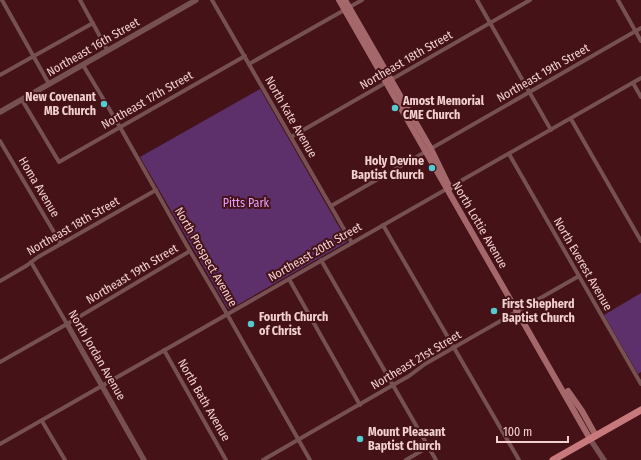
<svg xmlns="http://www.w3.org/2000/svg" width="641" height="460" font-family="'Fira Sans Condensed',sans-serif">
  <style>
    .green { fill: #5d306b }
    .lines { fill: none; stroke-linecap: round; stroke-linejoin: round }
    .minor { stroke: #775152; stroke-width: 4 }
    .tertiary { stroke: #775152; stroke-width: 5.5 }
    .secondary { stroke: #a5686a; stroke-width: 6 }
    .primary { stroke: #c8797c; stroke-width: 7 }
    .poi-dot { fill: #52ccd0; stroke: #441217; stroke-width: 1.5 }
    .labels { text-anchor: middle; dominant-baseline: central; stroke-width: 4; stroke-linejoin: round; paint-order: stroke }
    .street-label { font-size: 12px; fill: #f2d0d0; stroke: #441217 }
    .poi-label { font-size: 12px; font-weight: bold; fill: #f2d0d0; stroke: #441217; text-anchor: start }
    .park-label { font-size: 12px; fill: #e6a0fc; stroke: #441217 }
  </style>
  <rect width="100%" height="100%" fill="#441217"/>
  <g class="green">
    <path d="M260,89L346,239L347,242L232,308L228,309L140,157Z"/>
    <path d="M641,293V372L638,374L604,315Z"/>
  </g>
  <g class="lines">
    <g class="minor">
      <path d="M2,0L49,84"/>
      <path d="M80,0L108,51"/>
      <path d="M212,0L352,243"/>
      <path d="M477,0L551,130"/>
      <path d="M618,0L641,41"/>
      <path d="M249,64L362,0"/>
      <path d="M83,65L120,127L190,251L227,314L310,460"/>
      <path d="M0,75L93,23"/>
      <path d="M633,83L641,97"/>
      <path d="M22,100L59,162L245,56"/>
      <path d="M571,119L641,241"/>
      <path d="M291,137L530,0"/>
      <path d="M0,141L61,244"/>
      <path d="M509,154L641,384"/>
      <path d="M331,206L641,28"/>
      <path d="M383,225L519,460"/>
      <path d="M321,260L436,460"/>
      <path d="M31,262L67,324"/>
      <path d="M289,279L360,405"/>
      <path d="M0,281L26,266L38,257L156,190"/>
      <path d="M164,350L226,460"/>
      <path d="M0,362L67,324L190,251"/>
      <path d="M42,421L65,460"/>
      <path d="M0,444L641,78"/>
      <path d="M263,460L393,385L409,376L425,364L579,276"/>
      <path d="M406,460L428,447"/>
    </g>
    <g class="tertiary">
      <path d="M0,112L196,0"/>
      <path d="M67,324L144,460"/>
      <path d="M590,439L604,460"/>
    </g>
    <g class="secondary">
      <path d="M339,0L590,439"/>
      <path d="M345,0L431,149L450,188"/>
      <path d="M568,391L582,411L596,436"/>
    </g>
    <path class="primary" d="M553,460L641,410"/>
  </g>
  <g class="poi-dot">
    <circle cx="104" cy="104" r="4"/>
    <circle cx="395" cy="108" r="4"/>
    <circle cx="432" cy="168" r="4"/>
    <circle cx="494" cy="311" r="4"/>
    <circle cx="251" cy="324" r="4"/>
    <circle cx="360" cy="439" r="4"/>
  </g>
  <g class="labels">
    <g class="street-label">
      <text transform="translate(93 47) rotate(-30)">Northeast 16th Street</text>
      <text transform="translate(406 60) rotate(-30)">Northeast 18th Street</text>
      <text transform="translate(543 73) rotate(-30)">Northeast 19th Street</text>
      <text transform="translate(147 100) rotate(-30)">Northeast 17th Street</text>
      <text transform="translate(291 117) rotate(60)">North Kate Avenue</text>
      <text transform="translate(39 187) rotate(59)">Homa Avenue</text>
      <text transform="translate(480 225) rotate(60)">North Lottie Avenue</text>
      <text transform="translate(73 226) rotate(-30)">Northeast 18th Street</text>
      <text transform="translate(315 252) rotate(-30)">Northeast 20th Street</text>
      <text transform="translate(206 257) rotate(60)">North Prospect Avenue</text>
      <text transform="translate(583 264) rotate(60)">North Everest Avenue</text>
      <text transform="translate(132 274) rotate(-31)">Northeast 19th Street</text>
      <text transform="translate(97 355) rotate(60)">North Jordan Avenue</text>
      <text transform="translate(416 360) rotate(-31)">Northeast 21st Street</text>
      <text transform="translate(204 400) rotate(60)">North Bath Avenue</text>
    </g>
    <g class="poi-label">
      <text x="96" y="97" text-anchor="end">New Covenant<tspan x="96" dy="14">MB Church</tspan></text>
      <text x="403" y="101">Amost Memorial<tspan x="403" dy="14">CME Church</tspan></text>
      <text x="424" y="161" text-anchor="end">Holy Devine<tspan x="424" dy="14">Baptist Church</tspan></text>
      <text x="502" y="304">First Shepherd<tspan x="502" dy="14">Baptist Church</tspan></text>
      <text x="259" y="317">Fourth Church<tspan x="259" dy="14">of Christ</tspan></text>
      <text x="368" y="432">Mount Pleasant<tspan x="368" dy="14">Baptist Church</tspan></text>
    </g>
    <g class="park-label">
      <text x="246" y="203">Pitts Park</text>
    </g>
  </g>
  <path d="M497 436v6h71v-6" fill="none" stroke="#f2d0d0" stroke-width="2"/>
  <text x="503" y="436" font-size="12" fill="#f2d0d0" stroke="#441217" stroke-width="3" paint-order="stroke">100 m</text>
</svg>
